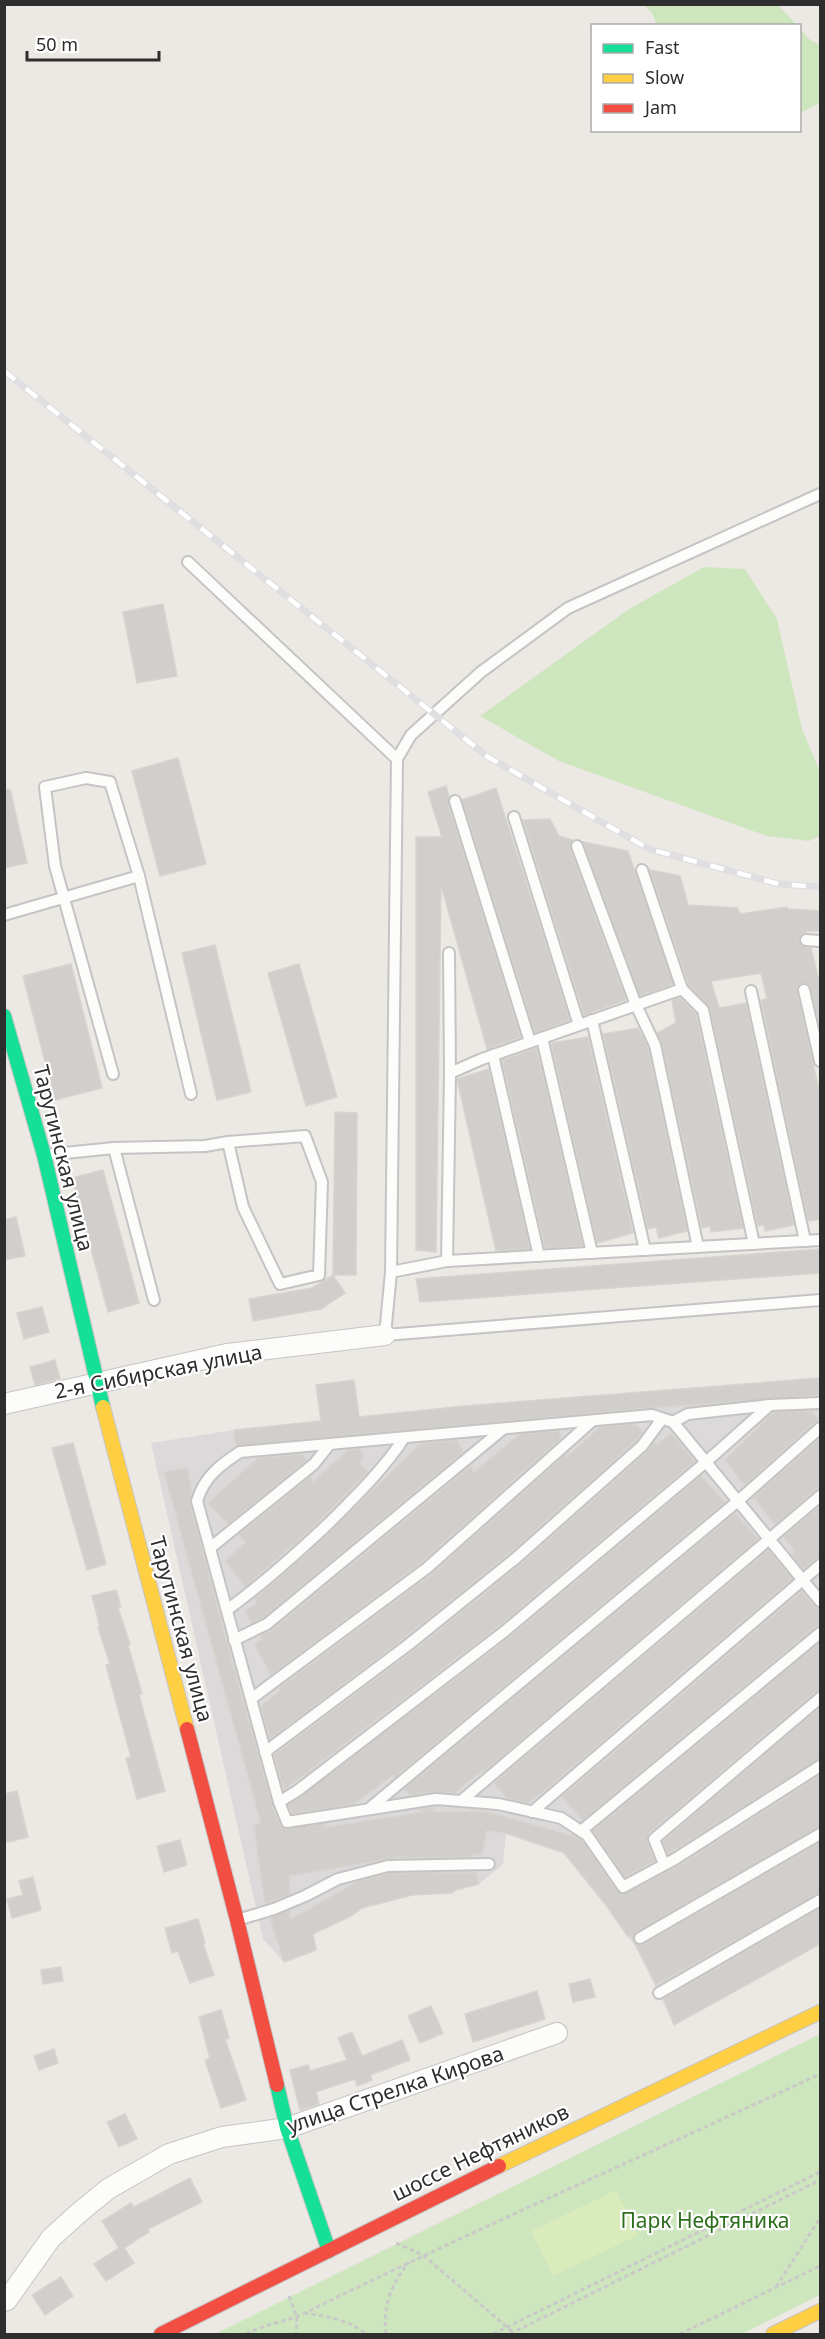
<svg xmlns="http://www.w3.org/2000/svg" width="825" height="2339" font-family="'Noto Sans',sans-serif">
  <style>
    .industrial { fill: #dcd9db }
    .green { fill: #cee6be }
    .pitch { fill: #d9eabb }
    .building { fill: #d1cecb; stroke: #d7d4d0; stroke-width: 1.5 }
    .lines { fill: none; stroke-linecap: round; stroke-linejoin: round }
    .lane-casing { stroke: #c5c4c5; stroke-width: 14 }
    .street-casing { stroke: #c5c4c5; stroke-width: 22 }
    .fast-casing { stroke: #c5c4c5; stroke-width: 16 }
    .slow-casing { stroke: #c5c4c5; stroke-width: 16 }
    .jam-casing { stroke: #c5c4c5; stroke-width: 16 }
    .path { stroke: #c9c9c8; stroke-width: 3; stroke-dasharray: 4.5 3; stroke-linecap: butt }
    .lane { stroke: #fcfcfb; stroke-width: 10 }
    .street { stroke: #fcfcfb; stroke-width: 20 }
    .fast { stroke: #16e098; stroke-width: 14 }
    .slow { stroke: #ffcf43; stroke-width: 14 }
    .jam { stroke: #f24e42; stroke-width: 14 }
    .rail-casing { stroke: #dfdfe1; stroke-width: 7 }
    .rail { stroke: #fff; stroke-width: 4.5; stroke-dasharray: 14; stroke-linecap: butt }
    .labels { text-anchor: middle; dominant-baseline: central; stroke-width: 4.5; stroke-linejoin: round; paint-order: stroke }
    .street-label { font-size: 21px; fill: #2e2e2e; stroke: #fff }
    .park-label { font-size: 21px; fill: #2c6e1b; stroke: #fff }
  </style>
  <rect width="100%" height="100%" fill="#ece8e4"/>
  <path class="industrial" d="M820,1378V1944L674,2025L637,1949L606,1905L564,1853L506,1834L503,1864L479,1884L456,1890L451,1893L412,1895L362,1908L351,1916L313,1934L316,1950L284,1962L263,1939L151,1443L234,1430L464,1406Z"/>
  <g class="green">
    <path d="M644,5H778L797,25H657L652,13Z"/>
    <path d="M800,29L809,39L820,45V103L800,113Z"/>
    <path d="M704,567L745,569L777,619L802,729L820,772V836L809,841L767,836L559,761L480,716L629,609Z"/>
    <path d="M820,2034V2295L742,2334H215Z"/>
  </g>
  <path class="pitch" d="M616,2190L638,2235L553,2276L531,2231Z"/>
  <g class="building">
    <path d="M163,604L177,676L137,683L123,612Z"/>
    <path d="M178,758L206,864L160,876L132,771Z"/>
    <path d="M446,786L449,796L448,803L521,1037L487,1049L441,885L436,1252L416,1250V837H442L428,792Z"/>
    <path d="M496,788L570,1020L535,1033L462,800Z"/>
    <path d="M10,789L27,863L4,868V790Z"/>
    <path d="M550,819L559,836L573,840L570,849L626,1000L584,1015L523,820Z"/>
    <path d="M583,842L628,851L673,984L640,996Z"/>
    <path d="M650,870L680,876L688,905L738,908L740,914L787,907L788,909L820,911V931H807L800,935L799,940L802,946L811,948L818,977L820,976V1029L810,985L802,983L797,987V991L820,1095V1219L808,1221L761,1000L767,999L761,973L711,981L719,1008L746,1003L794,1225L765,1231L764,1225L758,1226L710,1008L689,985Z"/>
    <path d="M215,945L251,1092L217,1100L182,953Z"/>
    <path d="M71,964L102,1088L55,1100L23,976Z"/>
    <path d="M299,964L337,1097L306,1106L268,973Z"/>
    <path d="M680,998L696,1014L743,1228L711,1232L710,1226L702,1228L662,1043L657,1033L676,1023L672,1000Z"/>
    <path d="M638,1028L648,1047L687,1231L659,1238L656,1227L648,1229L603,1034Z"/>
    <path d="M588,1037L633,1233L597,1243L551,1043Z"/>
    <path d="M537,1048L583,1246L545,1248L502,1060Z"/>
    <path d="M489,1069L530,1249L496,1251L457,1079Z"/>
    <path d="M335,1112L357,1113L356,1275H333Z"/>
    <path d="M103,1170L139,1303L108,1312L72,1178Z"/>
    <path d="M16,1217L25,1256L4,1260V1220Z"/>
    <path d="M820,1249V1273L420,1302L416,1279Z"/>
    <path d="M333,1275L345,1293L321,1309L253,1321L249,1299L312,1288Z"/>
    <path d="M42,1307L49,1332L24,1339L17,1313Z"/>
    <path d="M55,1360L60,1379L35,1385L30,1367Z"/>
    <path d="M820,1378V1395L651,1408L236,1446L234,1430L321,1421L316,1385L354,1380L359,1417L464,1406Z"/>
    <path d="M811,1411L820,1421L815,1422L744,1485L725,1460L774,1412Z"/>
    <path d="M635,1424L643,1432L636,1441L511,1552L403,1639L270,1739L261,1706L280,1691L279,1688L432,1574L566,1454L567,1457L600,1427Z"/>
    <path d="M559,1431L561,1438L422,1562L271,1675L255,1645L262,1639L260,1636L272,1630L471,1466L474,1472L520,1434Z"/>
    <path d="M671,1433L695,1461L500,1625L284,1790L274,1755L413,1651L521,1564L647,1452L654,1442L657,1445Z"/>
    <path d="M820,1438V1489L815,1490L775,1525L754,1497Z"/>
    <path d="M457,1440L463,1452L263,1618L252,1623L245,1611L257,1603L254,1599L321,1541L421,1443Z"/>
    <path d="M73,1443L106,1564L87,1570L52,1448Z"/>
    <path d="M360,1449L364,1457L359,1463L368,1472L310,1530L245,1587L225,1561L246,1542L238,1535L311,1476L313,1482L348,1450Z"/>
    <path d="M304,1454L306,1461L228,1524L208,1503L258,1458Z"/>
    <path d="M187,1468L192,1492L190,1503L227,1643L272,1804L280,1825L284,1829L328,1823L322,1828L424,1812L421,1809L436,1807L430,1812H487L574,1836L582,1840L617,1891L623,1894L679,1866L820,1775V1827L636,1932L633,1935V1941L631,1936L628,1937L606,1905L564,1853L506,1833L487,1830L482,1855L473,1854L474,1857L402,1858L406,1856L289,1876L290,1894L265,1904L254,1826L261,1823L164,1472Z"/>
    <path d="M701,1476L725,1502L395,1777L393,1775L354,1804L292,1814L288,1805L510,1637Z"/>
    <path d="M820,1505V1558L815,1559L804,1569L792,1555L796,1552L784,1537Z"/>
    <path d="M735,1513L758,1539L484,1772L483,1770L454,1793L435,1792L410,1795L404,1789Z"/>
    <path d="M768,1550L792,1579L551,1785L528,1803L507,1798L494,1783Z"/>
    <path d="M116,1590L121,1607L118,1608L130,1644L128,1645L142,1694L139,1695L165,1791L137,1799L126,1758L131,1757L106,1665L110,1664L98,1627H100L92,1596Z"/>
    <path d="M802,1591L814,1606L820,1608V1626L815,1627L583,1820L562,1797Z"/>
    <path d="M820,1642V1691L815,1692L649,1833L647,1841L655,1861L625,1877L593,1831Z"/>
    <path d="M820,1707V1759L668,1854L663,1841Z"/>
    <path d="M17,1791L28,1837L4,1843V1794Z"/>
    <path d="M180,1840L187,1865L164,1872L157,1846Z"/>
    <path d="M820,1842V1893L656,1985L634,1942L639,1945L644,1944Z"/>
    <path d="M476,1872L479,1884L456,1890L451,1893L412,1895L362,1908L351,1916L313,1934L316,1950L284,1962L270,1918L290,1910V1920L358,1881L389,1873Z"/>
    <path d="M33,1877L41,1910L12,1918L7,1899L23,1895L19,1881Z"/>
    <path d="M820,1908V1944L674,2025L664,1999Z"/>
    <path d="M198,1919L205,1943L203,1944L214,1975L190,1983L178,1951L172,1953L165,1928Z"/>
    <path d="M61,1967L63,1981L43,1984L41,1970Z"/>
    <path d="M590,1979L595,1997L573,2002L569,1984Z"/>
    <path d="M537,1991L545,2019L473,2042L465,2014Z"/>
    <path d="M431,2006L443,2033L420,2043L408,2016Z"/>
    <path d="M221,2010L229,2038L225,2039L246,2100L221,2108L205,2060L210,2058L199,2017Z"/>
    <path d="M352,2032L362,2056L402,2040L410,2060L370,2075L372,2080L357,2086L355,2079L316,2092L319,2104L300,2110L290,2070L308,2065L310,2071L347,2060L338,2038Z"/>
    <path d="M54,2049L58,2063L39,2070L34,2056Z"/>
    <path d="M125,2114L137,2139L119,2147L107,2122Z"/>
    <path d="M190,2178L202,2202L148,2229L149,2232L124,2248L134,2263L106,2281L94,2264L119,2248L102,2221L131,2203L134,2207Z"/>
    <path d="M61,2277L73,2296L45,2315L32,2295Z"/>
  </g>
  <g class="lines">
    <defs>
      <g id="lane">
        <path d="M188,562L397,759L391,1272L385,1335L820,1300"/>
        <path d="M397,759L411,735L481,672L568,608L820,494"/>
        <path d="M455,801L530,1042"/>
        <path d="M514,817L579,1025"/>
        <path d="M577,846L636,1005L655,1045L698,1247"/>
        <path d="M642,870L682,989"/>
        <path d="M4,915L139,876L191,1094"/>
        <path d="M806,940L820,941"/>
        <path d="M449,953L450,1073"/>
        <path d="M804,990L820,1061"/>
        <path d="M751,991L805,1241"/>
        <path d="M592,1020L645,1250"/>
        <path d="M542,1038L592,1253"/>
        <path d="M493,1055L539,1256"/>
        <path d="M113,1074L55,866L45,787L86,778L110,782L139,876"/>
        <path d="M114,1148L154,1300"/>
        <path d="M45,1155L114,1148L205,1146L228,1142L305,1136L322,1182L319,1275L280,1284L243,1207L228,1142"/>
        <path d="M447,1261L450,1073L482,1059L682,989L703,1010L754,1244"/>
        <path d="M391,1272L447,1261L820,1240"/>
        <path d="M673,1422L688,1414L770,1405L820,1403"/>
        <path d="M210,1548L314,1464L329,1445"/>
        <path d="M820,1601L673,1422L652,1415L240,1452C220,1465 204,1477 197,1501L279,1802L287,1822L436,1799L498,1804L561,1818L587,1835L623,1887L675,1859L820,1766"/>
        <path d="M227,1610C264,1583 294,1556 328,1524C355,1497 383,1470 404,1438"/>
        <path d="M234,1640L267,1624L503,1429"/>
        <path d="M251,1699L427,1568L592,1421"/>
        <path d="M265,1752L408,1645L516,1558L642,1446L662,1419"/>
        <path d="M461,1801L820,1496"/>
        <path d="M279,1802L297,1791L505,1631L706,1462L770,1405"/>
        <path d="M371,1807L738,1501L820,1428"/>
        <path d="M532,1812L820,1565"/>
        <path d="M581,1831L820,1633"/>
        <path d="M664,1864L654,1839L820,1698"/>
        <path d="M237,1920L274,1909L305,1896L338,1879L388,1866L489,1864"/>
        <path d="M640,1938L820,1834"/>
        <path d="M659,1993L820,1900"/>
      </g>
      <g id="street">
        <path d="M4,1404L227,1354L385,1335"/>
        <path d="M4,2301L7,2300L51,2238L80,2212L108,2189L169,2154L222,2137L287,2128L557,2033"/>
      </g>
      <g id="fast">
        <path d="M4,1016L44,1155L103,1407"/>
        <path d="M277,2085L287,2128L329,2251"/>
      </g>
      <g id="slow">
        <path d="M103,1407L187,1729"/>
        <path d="M499,2166L820,2012"/>
        <path d="M773,2334L820,2311"/>
      </g>
      <g id="jam">
        <path d="M187,1729L237,1920L277,2085"/>
        <path d="M161,2334L499,2166"/>
      </g>
    </defs>
    <use href="#lane" class="lane-casing"/>
    <use href="#street" class="street-casing"/>
    <use href="#fast" class="fast-casing"/>
    <use href="#slow" class="slow-casing"/>
    <use href="#jam" class="jam-casing"/>
    <g class="path">
      <path d="M396,2243L423,2255L515,2334"/>
      <path d="M776,2287L820,2218"/>
      <path d="M289,2296L297,2317L296,2334"/>
      <path d="M304,2313C325,2316 350,2320 366,2334"/>
      <path d="M246,2334C265,2324 286,2322 305,2313C475,2229 649,2154 820,2074"/>
      <path d="M386,2334C383,2304 391,2285 409,2262"/>
      <path d="M493,2334L820,2172"/>
      <path d="M510,2334L820,2180"/>
      <path d="M680,2334L820,2266"/>
    </g>
    <use href="#lane" class="lane"/>
    <use href="#street" class="street"/>
    <use href="#fast" class="fast"/>
    <use href="#slow" class="slow"/>
    <use href="#jam" class="jam"/>
    <defs>
      <path id="rail" d="M4,371L488,757L649,849L779,884L820,887"/>
    </defs>
    <use href="#rail" class="rail-casing"/>
    <use href="#rail" class="rail"/>
  </g>
  <g class="labels">
    <g class="street-label">
      <text transform="translate(64 1158) rotate(76)">Тарутинская улица</text>
      <text transform="translate(158 1371) rotate(-11)">2-я Сибирская улица</text>
      <text transform="translate(182 1629) rotate(75)">Тарутинская улица</text>
      <text transform="translate(395 2089) rotate(-19)">улица Стрелка Кирова</text>
      <text transform="translate(480 2152) rotate(-26)">шоссе Нефтяников</text>
    </g>
    <g class="park-label">
      <text x="705" y="2220">Парк Нефтяника</text>
    </g>
  </g>
  <rect width="825" height="2339" fill="none" stroke="#2e2e2e" stroke-width="12"/>
  <rect x="591" y="24" width="210" height="108" fill="#ffffff" stroke="#ababab" stroke-width="1.5"/>
  <rect x="603" y="44" width="30" height="9" fill="#16e098" stroke="#ababab" stroke-width="1.5"/>
  <text x="645" y="54" font-size="18" fill="#2e2e2e">Fast</text>
  <rect x="603" y="74" width="30" height="9" fill="#ffcf43" stroke="#ababab" stroke-width="1.5"/>
  <text x="645" y="84" font-size="18" fill="#2e2e2e">Slow</text>
  <rect x="603" y="104" width="30" height="9" fill="#f24e42" stroke="#ababab" stroke-width="1.5"/>
  <text x="645" y="114" font-size="18" fill="#2e2e2e">Jam</text>
  <path d="M27 51v9h132v-9" fill="none" stroke="#2e2e2e" stroke-width="3"/>
  <text x="36" y="51" font-size="18" fill="#2e2e2e" stroke="#ffffff" stroke-width="4.5" paint-order="stroke">50 m</text>
</svg>
